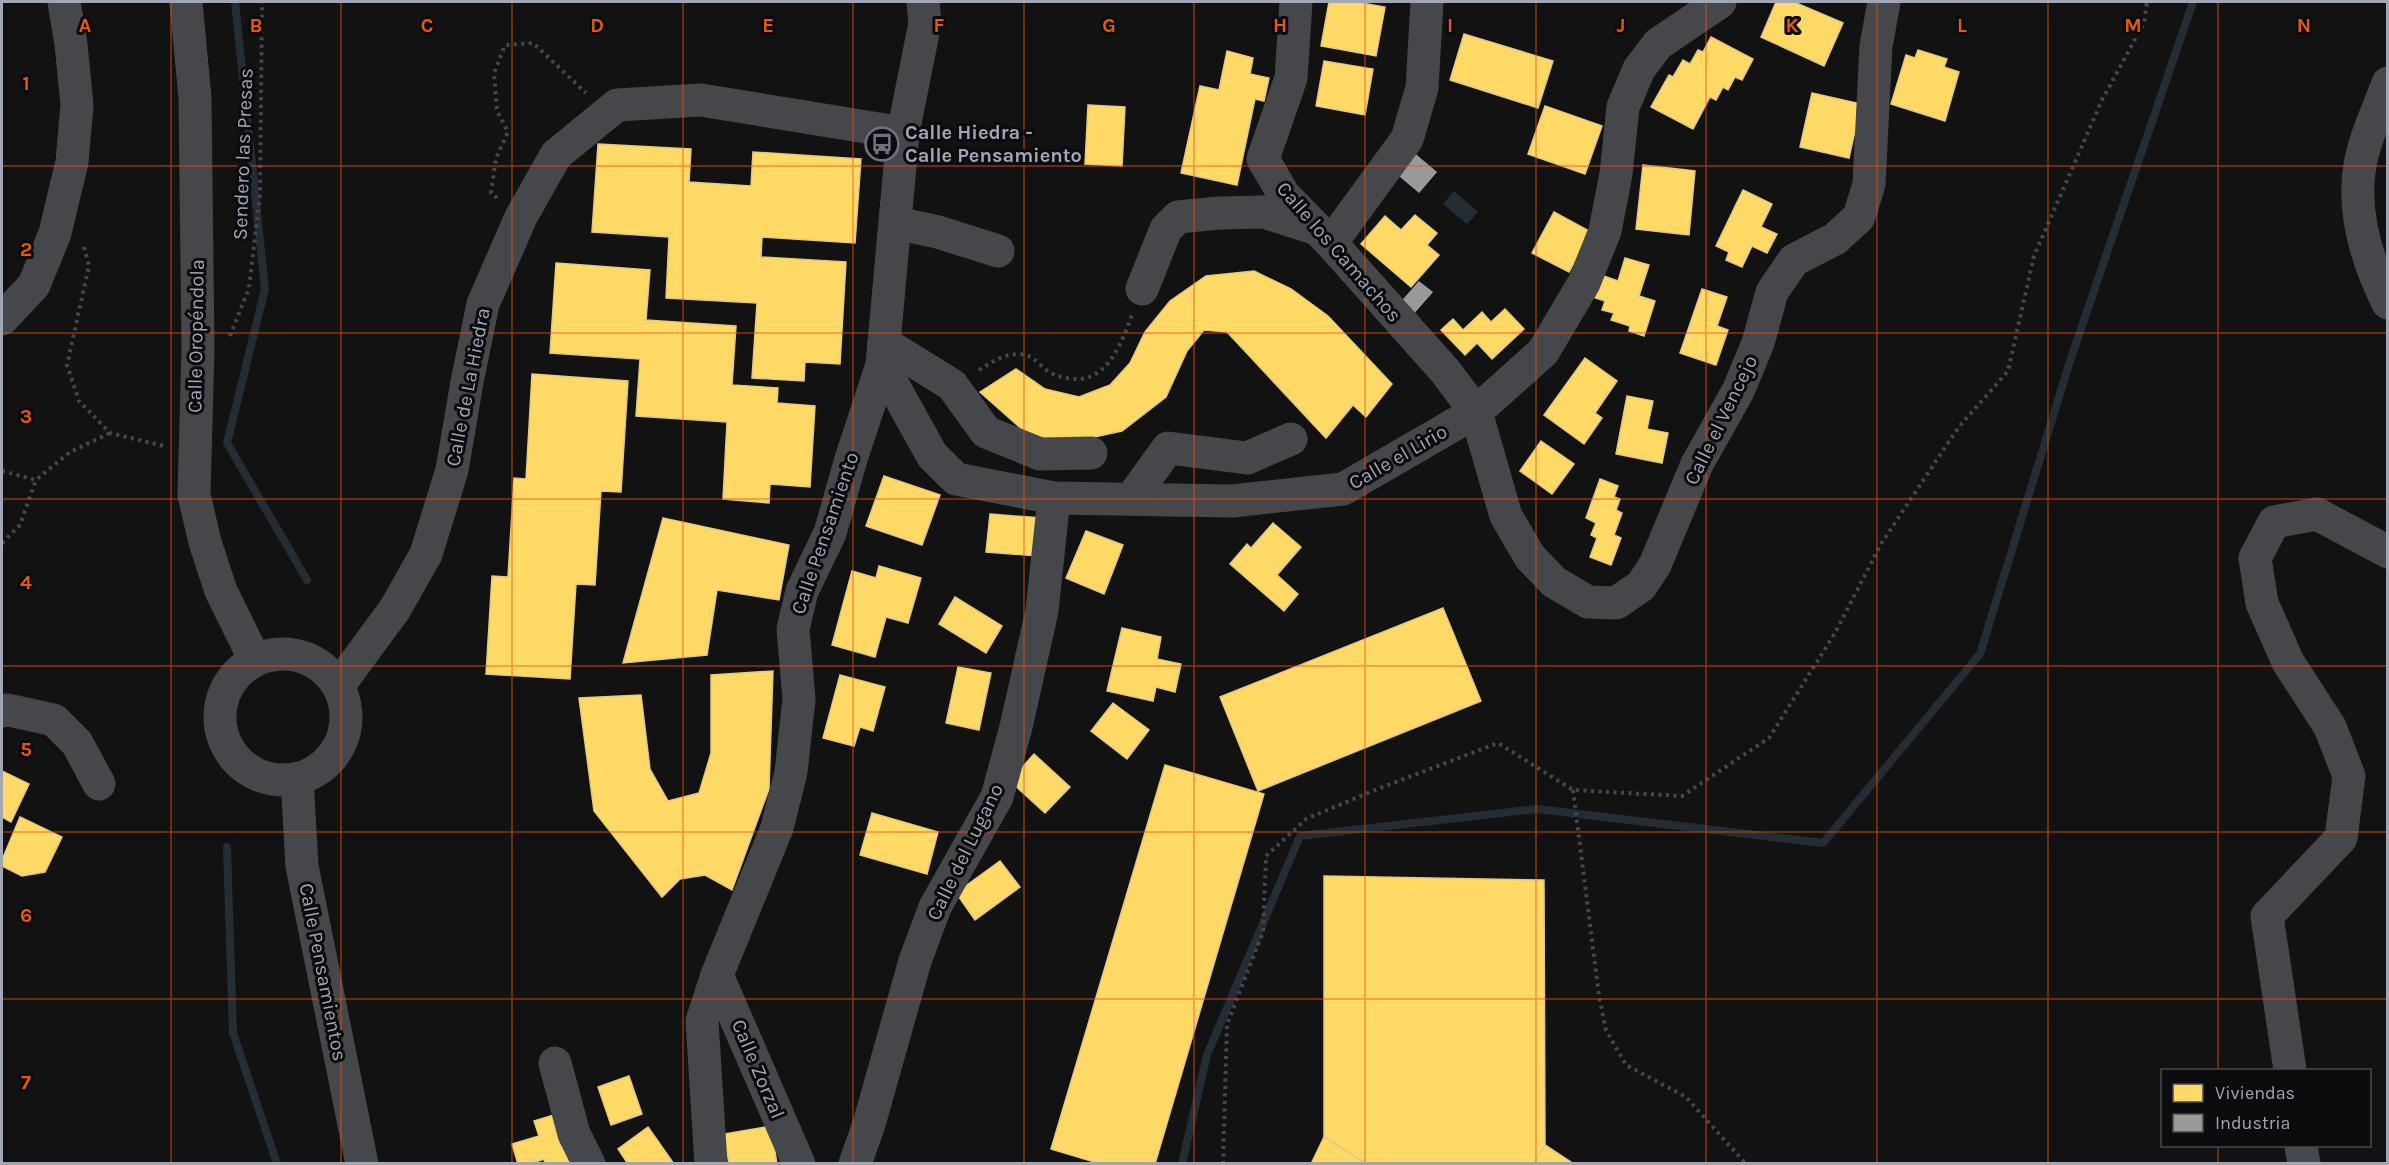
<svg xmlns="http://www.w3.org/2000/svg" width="2389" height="1165" font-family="Karla,sans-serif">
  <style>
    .water { fill: #242c34 }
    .homes { fill: #ffd966; stroke: #e3ca7e; stroke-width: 1.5 }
    .industry { fill: #999; stroke: #9b9da1; stroke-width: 1.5 }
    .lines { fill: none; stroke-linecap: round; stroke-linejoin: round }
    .stream { stroke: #242c34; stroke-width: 8 }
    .path { stroke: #47484d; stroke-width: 4; stroke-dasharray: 3 4.5; stroke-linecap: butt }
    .minor { stroke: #46474b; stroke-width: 33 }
    .grid { fill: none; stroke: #e8590c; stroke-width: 1.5; stroke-opacity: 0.55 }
    .labels { text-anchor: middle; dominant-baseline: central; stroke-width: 6; stroke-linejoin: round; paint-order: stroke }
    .poi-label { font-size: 20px; font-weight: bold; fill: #a1a6b5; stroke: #0c0c0e; text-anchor: start }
    .street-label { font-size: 20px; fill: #a1a6b5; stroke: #0c0c0e }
    .grid-label { font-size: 20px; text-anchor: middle; font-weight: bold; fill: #e8590c; stroke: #0c0c0e; stroke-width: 6; stroke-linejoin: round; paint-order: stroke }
  </style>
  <rect width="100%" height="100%" fill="#121212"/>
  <path class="water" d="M1454,191L1478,212L1467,224L1443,204Z"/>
  <g class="homes">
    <path d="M1329,2H1356L1385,7L1376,56L1321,46Z"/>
    <path d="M1776,2H1794L1843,23L1824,66L1761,37Z"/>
    <path d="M1464,34L1553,61L1538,108L1450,80Z"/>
    <path d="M1711,37L1753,59L1742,80L1735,77L1728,90L1723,87L1716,100L1710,97L1693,129L1651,107L1669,75L1673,77L1683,60L1690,64L1698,50L1703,52Z"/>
    <path d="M1918,50L1947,59L1944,67L1959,72L1945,121L1891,104L1906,55L1915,58Z"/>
    <path d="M1227,51L1253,58L1250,74L1269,78L1264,101L1255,99L1237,185L1181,173L1200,86L1219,90Z"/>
    <path d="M1324,61L1373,69L1365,115L1316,106Z"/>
    <path d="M1812,93L1861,104L1849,158L1800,147Z"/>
    <path d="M1088,105L1125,107L1122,166L1085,164Z"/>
    <path d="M1545,106L1602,126L1585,174L1528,154Z"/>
    <path d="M598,144L691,149L689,182L751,186L753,152L861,159L855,243L762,237L761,257L846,262L840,364L805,362L804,381L752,378L757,303L666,298L669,237L592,232Z"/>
    <path d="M1643,165L1695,171L1689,235L1636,229Z"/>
    <path d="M1743,190L1772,204L1761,227L1777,234L1767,253L1752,246L1742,267L1726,260L1729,252L1716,246Z"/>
    <path d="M1554,212L1591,232L1569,272L1532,253Z"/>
    <path d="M1415,215L1437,233L1427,245L1439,255L1411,287L1361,244L1385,216L1401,230Z"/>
    <path d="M1625,258L1649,265L1639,296L1655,301L1644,336L1629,331L1630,326L1611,320L1614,313L1602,310L1605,301L1590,296L1598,274L1618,281Z"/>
    <path d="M556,263L650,270L646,320L736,326L732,385L778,388L777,403L815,406L810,487L770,484L769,503L723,499L727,422L636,416L640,359L550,353Z"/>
    <path d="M1254,271L1291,289L1328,316L1392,384L1366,417L1353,405L1326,438L1227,332L1204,330L1187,351L1166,397L1122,431L1062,444L1024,431L980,392L1016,369L1045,389L1079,397L1110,385L1130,363L1145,332L1170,301L1206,276Z"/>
    <path d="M1702,289L1727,297L1717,326L1728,330L1716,365L1680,353Z"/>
    <path d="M1505,309L1524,329L1492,359L1477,343L1465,355L1441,330L1453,319L1463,330L1482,312L1491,322Z"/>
    <path d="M1585,358L1617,381L1595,413L1602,418L1584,444L1544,415Z"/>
    <path d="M532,374L628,381L621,492L601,491L595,585L576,584L570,679L486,674L492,576L508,577L514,478L526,479Z"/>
    <path d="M1627,396L1653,401L1647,429L1668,433L1662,463L1616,454Z"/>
    <path d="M1541,441L1574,464L1552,494L1520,471Z"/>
    <path d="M884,476L940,495L922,545L866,526Z"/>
    <path d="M1600,479L1618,486L1614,497L1620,499L1616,510L1622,513L1614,535L1621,538L1611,565L1590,557L1597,538L1591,535L1596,523L1586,518Z"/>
    <path d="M990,514L1042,518L1038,556L986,552Z"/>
    <path d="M663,518L789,545L779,600L717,590L707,655L623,663Z"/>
    <path d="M1273,523L1301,547L1277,575L1298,594L1284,611L1230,564L1247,544L1251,548Z"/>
    <path d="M1086,531L1123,545L1104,594L1066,578Z"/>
    <path d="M879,566L921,578L908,623L886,617L875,657L832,645L852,571L876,578Z"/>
    <path d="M955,597L1002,626L986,653L939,624Z"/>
    <path d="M1443,608L1481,701L1258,791L1220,697Z"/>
    <path d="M1122,628L1161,637L1157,659L1181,664L1175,692L1156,687L1153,701L1107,691Z"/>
    <path d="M958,667L991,673L979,730L946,723Z"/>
    <path d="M773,671L769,789L732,890L705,875L680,879L662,897L594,811L579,698L641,695L650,769L668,801L699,793L711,753V675Z"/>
    <path d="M840,675L885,687L873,731L860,727L854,746L823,738Z"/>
    <path d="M1113,703L1149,730L1127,759L1091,731Z"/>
    <path d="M1034,754L1070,787L1045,813L1010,781Z"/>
    <path d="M1165,765L1264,794L1155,1164H1101L1051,1149Z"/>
    <path d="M2,771L29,784L11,822L2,817Z"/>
    <path d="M872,813L938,832L927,874L860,855Z"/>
    <path d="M20,817L62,837L45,872L22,876L2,866V860Z"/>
    <path d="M1000,861L1020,887L975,920L956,893Z"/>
    <path d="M1324,876L1544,880L1545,1145L1533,1164H1367L1324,1137Z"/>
    <path d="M629,1076L642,1114L611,1125L598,1087Z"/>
    <path d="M554,1115L570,1164H545L544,1159L530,1164H518L512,1144L539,1136L534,1121Z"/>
    <path d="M771,1126L777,1164H729L724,1134Z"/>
    <path d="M648,1127L674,1164H628L618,1149Z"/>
    <path d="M1324,1137L1367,1164H1311Z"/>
    <path d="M1545,1145L1574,1164H1533Z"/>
  </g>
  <g class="industry">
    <path d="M1411,151L1436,172L1419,192L1394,171Z"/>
    <path d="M1419,282L1432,292L1411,316L1399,305Z"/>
  </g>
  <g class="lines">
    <g class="stream">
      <path d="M235,2L265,289L227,443L307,580"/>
      <path d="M227,847L233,1033L277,1164"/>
      <path d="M1182,1164L1207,1055L1300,836L1537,809L1823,843L1980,654L2070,361L2193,2"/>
    </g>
    <g class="path">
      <path d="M497,198L491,193L496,158L508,132L497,111L494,73L505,45L533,43L586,93"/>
      <path d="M84,247L89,266L67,365L79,401L110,433L164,446"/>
      <path d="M230,336L249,288L260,195L262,2"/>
      <path d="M979,370C994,361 1008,351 1026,355C1036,358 1043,370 1053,374C1102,394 1118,352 1132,315"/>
      <path d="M2,471L36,480L70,452L110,433"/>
      <path d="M2,543L20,525L36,480"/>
      <path d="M1573,790L1599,996L1606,1030L1626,1065L1686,1097L1746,1164"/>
      <path d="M1223,1164L1227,1024L1263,932L1266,856L1306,819L1375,790L1498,743L1573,790L1682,796L1769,738L1835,633L1881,544L1958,428L2008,371L2034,256L2102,100L2144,23L2147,2"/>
    </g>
    <g class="minor">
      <path d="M186,2L195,98L198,349L194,495L205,542L221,591L255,660"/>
      <path d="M1296,2L1291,78L1263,159L1284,195L1331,243L1445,371L1476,412L1506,516L1530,557L1554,582L1588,602L1616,603L1641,586L1655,565L1697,464L1738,391L1758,343L1772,292L1794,260L1835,239L1859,217L1869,184L1876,46L1884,2"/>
      <path d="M2388,83C2378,110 2365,137 2360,165C2352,212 2367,261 2388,303"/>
      <path d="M896,223L938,232L998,251"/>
      <path d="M1331,243L1407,139L1422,88L1427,2"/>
      <path d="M1142,289L1166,229L1178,217L1219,213L1264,212L1314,228"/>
      <path d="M2,319L34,285L55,233L72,162L77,105L71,44L64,2"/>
      <path d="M884,343L952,385L986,432L1040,454L1091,453"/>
      <path d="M882,365L932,455L956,479L1054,498L1232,501L1343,489L1476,412L1543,352L1584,283L1605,231L1616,174L1623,107L1639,69L1658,44L1720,2"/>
      <path d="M1131,499L1168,448L1247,458L1291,439"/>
      <circle cx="283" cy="717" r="63"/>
      <path d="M339,685L395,609L426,554L452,470L467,382L483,304L521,217L556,155L617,105L701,100L903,133"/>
      <path d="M2,711L8,710L54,720L77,743L99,784"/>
      <path d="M297,779L302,866L362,1164"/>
      <path d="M717,975L799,1164"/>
      <path d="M555,1063L574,1134L589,1164"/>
      <path d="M2290,1070L2267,916L2341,838L2349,776L2330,727L2288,662L2262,603L2255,558L2274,522L2317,514L2388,552"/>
      <path d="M2301,1146L2304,1164"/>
      <path d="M711,1164L702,1021L717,975L777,828L791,772L799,699L793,629L802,591L830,533L851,459L882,365L903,133L925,23L923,2"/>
      <path d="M855,1164L869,1124L915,961L935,907L997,797L1016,727L1042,611L1054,498"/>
    </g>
  </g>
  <path class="grid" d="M171,2V1164M341,2V1164M512,2V1164M683,2V1164M853,2V1164M1024,2V1164M1194,2V1164M1365,2V1164M1536,2V1164M1706,2V1164M1877,2V1164M2048,2V1164M2218,2V1070M2,166H2388M2,333H2388M2,499H2388M2,666H2388M2,832H2388M2,999H2388M2218,1146V1164"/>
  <defs>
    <symbol id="bus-ring" viewBox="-11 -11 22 22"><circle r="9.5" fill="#0c0c0e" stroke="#6f727c" stroke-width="1.5"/><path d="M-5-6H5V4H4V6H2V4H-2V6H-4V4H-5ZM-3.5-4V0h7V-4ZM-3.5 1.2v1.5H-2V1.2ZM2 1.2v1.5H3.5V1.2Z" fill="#6f727c"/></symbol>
  </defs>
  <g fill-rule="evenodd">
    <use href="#bus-ring" x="863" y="125" width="38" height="38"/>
  </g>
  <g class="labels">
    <g class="poi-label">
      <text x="905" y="132">Calle Hiedra -<tspan x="905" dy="23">Calle Pensamiento</tspan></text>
    </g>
    <g class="street-label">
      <text transform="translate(243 154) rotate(-88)">Sendero las Presas</text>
      <text transform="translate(1339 252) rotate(49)">Calle los Camachos</text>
      <text transform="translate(196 336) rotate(-89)">Calle Oropéndola</text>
      <text transform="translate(468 387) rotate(-79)">Calle de La Hiedra</text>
      <text transform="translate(1721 420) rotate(-64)">Calle el Vencejo</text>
      <text transform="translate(1398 457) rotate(-30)">Calle el Lirio</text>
      <text transform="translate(825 533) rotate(-71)">Calle Pensamiento</text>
      <text transform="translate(965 852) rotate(-64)">Calle del Lugano</text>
      <text transform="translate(323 972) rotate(79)">Calle Pensamientos</text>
      <text transform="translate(758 1069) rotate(67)">Calle Zorzal</text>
    </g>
  </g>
  <g class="grid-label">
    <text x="85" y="32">A</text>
    <text x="256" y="32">B</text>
    <text x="427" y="32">C</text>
    <text x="597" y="32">D</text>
    <text x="768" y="32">E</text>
    <text x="939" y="32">F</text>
    <text x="1109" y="32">G</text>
    <text x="1280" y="32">H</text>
    <text x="1450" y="32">I</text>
    <text x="1621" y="32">J</text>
    <text x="1792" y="32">K</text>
    <text x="1962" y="32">L</text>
    <text x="2133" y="32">M</text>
    <text x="2304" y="32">N</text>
    <text x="26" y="90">1</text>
    <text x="26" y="256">2</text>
    <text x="26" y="423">3</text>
    <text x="26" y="589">4</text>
    <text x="26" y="756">5</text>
    <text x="26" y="922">6</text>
    <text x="26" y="1089">7</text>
  </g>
  <rect width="2389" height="1165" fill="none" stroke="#a1a6b5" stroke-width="6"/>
  <rect x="2161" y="1069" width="210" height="78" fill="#0c0c0e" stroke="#484a51" stroke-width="1.5"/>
  <rect x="2173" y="1084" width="30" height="18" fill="#ffd966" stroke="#484a51" stroke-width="1.5"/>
  <text x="2215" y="1099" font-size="18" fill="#a1a6b5">Viviendas</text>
  <rect x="2173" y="1114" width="30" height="18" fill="#999999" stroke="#484a51" stroke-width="1.5"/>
  <text x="2215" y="1129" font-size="18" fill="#a1a6b5">Industria</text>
</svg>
